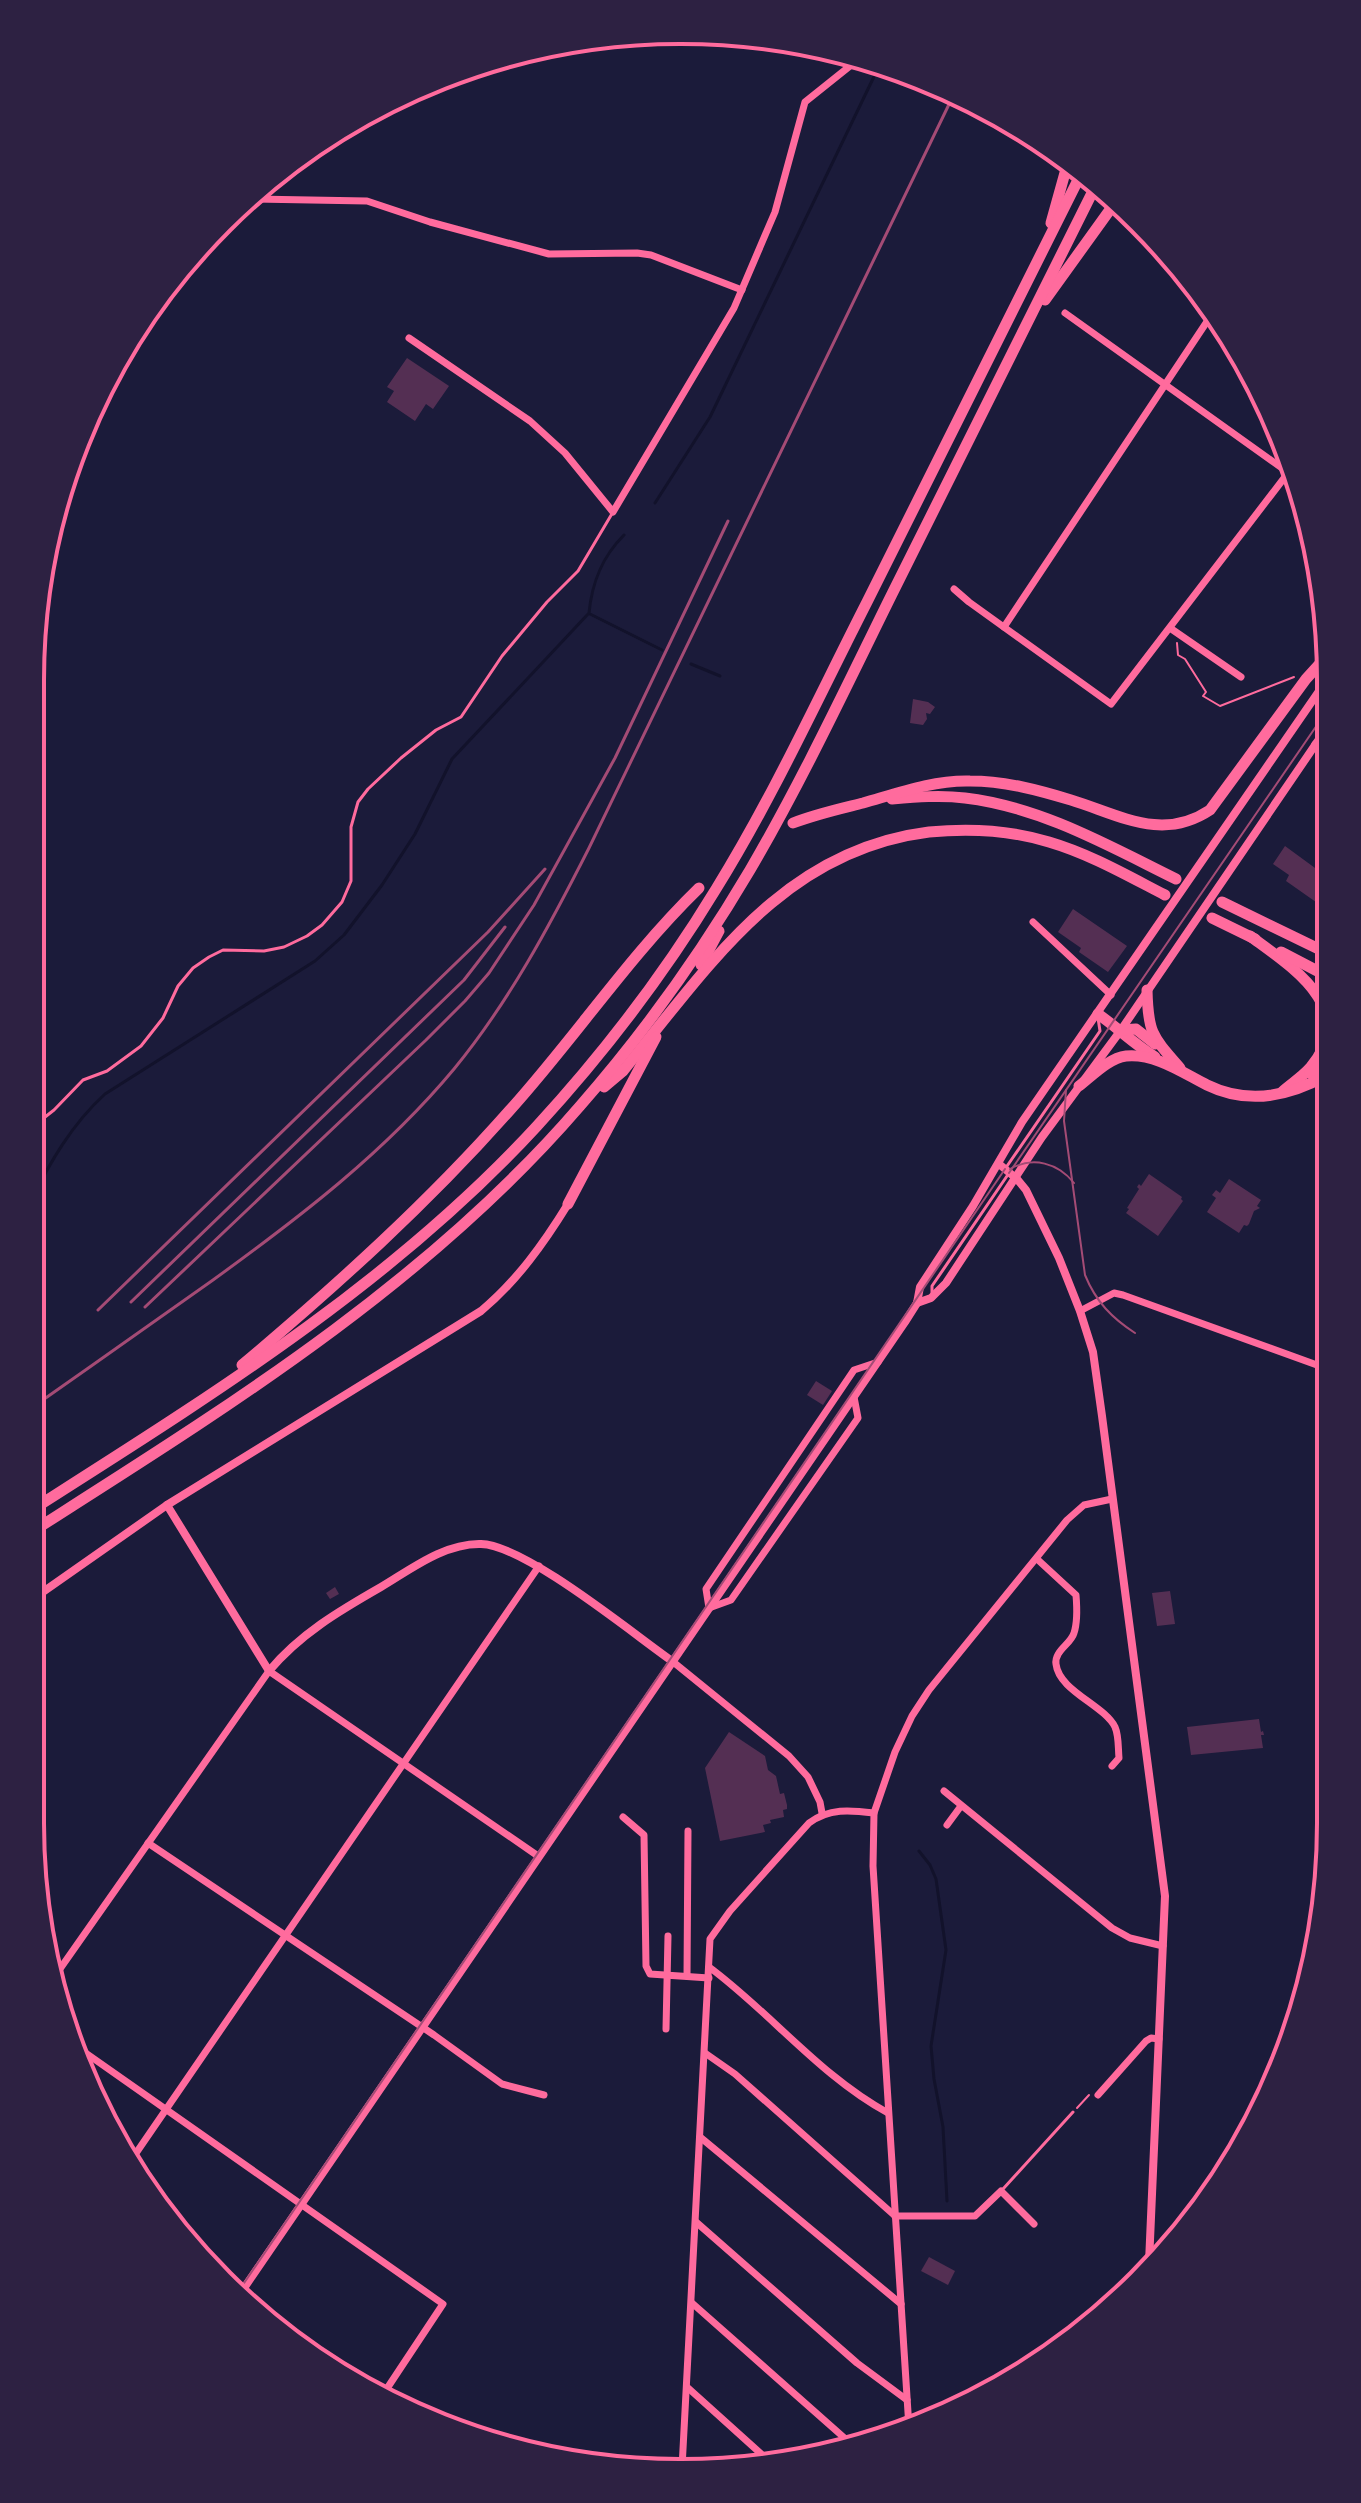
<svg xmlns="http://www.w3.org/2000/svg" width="1361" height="2503" font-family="'IBM Plex Serif',serif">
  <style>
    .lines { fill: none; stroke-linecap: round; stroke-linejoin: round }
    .stream { stroke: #12122b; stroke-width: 3 }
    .building { fill: #542f53 }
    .path { stroke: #ff6b9d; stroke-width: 2 }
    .service { stroke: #ff6b9d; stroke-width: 3 }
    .minor { stroke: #ff6b9d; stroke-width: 7 }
    .tertiary { stroke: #ff6b9d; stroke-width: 8 }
    .trunk { stroke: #ff6b9d; stroke-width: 11 }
    .tram { stroke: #a44b75; stroke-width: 2 }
    .rail { stroke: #a44b75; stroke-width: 3 }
    .rim { fill: none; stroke: #ff6b9d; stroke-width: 4 }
  </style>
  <rect width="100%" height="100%" fill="#1b1b3a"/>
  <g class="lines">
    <g class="stream">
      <path d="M655,503L710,417L881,62"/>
      <path d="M590,614L662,650"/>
      <path d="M691,664L720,676"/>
      <path d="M31,1201C50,1162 72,1124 105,1094L315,961L344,935L382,885L415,834L452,759L589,613C592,582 602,557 624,535"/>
      <path d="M919,1851L930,1865L936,1879L946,1950L931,2046L934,2079L943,2127L947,2201"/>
    </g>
  </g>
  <g class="building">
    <path d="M407,358L449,386L433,409L426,404L415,421L387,402L394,391L387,387Z"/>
    <path d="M913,699L928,702L935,707L930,714L926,713L927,719L923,725L910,723Z"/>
    <path d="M1285,846L1326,876L1327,913L1321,910L1323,907L1286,881L1289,875L1273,864Z"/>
    <path d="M1073,909L1127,946L1108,972L1079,952L1081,948L1058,932Z"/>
    <path d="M1149,1174L1182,1197L1181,1199L1183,1201L1158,1236L1126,1213L1129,1209L1127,1208L1139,1189L1137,1187L1139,1184L1141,1186Z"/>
    <path d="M1229,1179L1261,1200L1257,1206L1260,1208L1254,1211L1249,1224L1247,1226L1244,1225L1239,1233L1207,1212L1216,1198L1212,1195L1216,1190L1220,1193Z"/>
    <path d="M816,1381L832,1391L823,1405L807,1395Z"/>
    <path d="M335,1587L339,1594L330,1599L326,1593Z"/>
    <path d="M1170,1591L1175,1624L1157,1626L1152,1593Z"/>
    <path d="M1259,1719L1261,1732L1263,1731L1264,1735H1261L1263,1748L1191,1755L1187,1727Z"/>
    <path d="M729,1732L765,1756L768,1770L776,1776L780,1794L784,1793L787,1805V1809L783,1810L784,1817L770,1820L771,1823L763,1825L765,1832L720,1841L705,1768Z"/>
    <path d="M929,2257L955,2271L948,2285L921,2271Z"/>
  </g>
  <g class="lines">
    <g class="path">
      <path d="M1177,643L1178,655L1185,659L1206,692L1203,696L1220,706L1294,677"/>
      <path d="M1077,2108L1089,2095"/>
    </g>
    <g class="service">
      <path d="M31,1128L54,1110L83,1080L107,1071L141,1046L163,1018L178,986L193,968L209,957L223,950L264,951L284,947L307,936L322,925L342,902L351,881V827L358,802L368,789L401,758L436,730L461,717L502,656L547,602L578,571L613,512"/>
      <path d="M1005,1169L1100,1031L1098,1018"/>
      <path d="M932,1293V1286L1007,1176"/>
      <path d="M1003,2189L1073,2112"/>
    </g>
    <g class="minor">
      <path d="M248,199L367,201L430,222L549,254L637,253L651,255L742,290"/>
      <path d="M1065,313L1293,476"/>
      <path d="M409,338L530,421L565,453L613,512L734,308L775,212L805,102L860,58"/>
      <path d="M954,589L969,602L1111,704L1291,469"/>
      <path d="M1004,627L1214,311"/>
      <path d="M1170,628L1241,677"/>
      <path d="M1315,744L1326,752"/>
      <path d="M1033,922L1111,995"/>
      <path d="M1080,1311L1114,1293L1123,1295L1328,1369"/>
      <path d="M854,1397L858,1418L731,1600L709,1608L706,1589L854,1370L878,1362"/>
      <path d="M1037,1559L1076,1595C1077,1607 1078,1621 1074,1633C1071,1644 1054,1651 1056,1664C1059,1691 1104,1705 1115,1727C1119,1736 1118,1748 1119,1758L1112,1766"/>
      <path d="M672,1661L789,1756L808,1777L820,1802L822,1813"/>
      <path d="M944,1791L1112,1928L1130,1938L1163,1946"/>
      <path d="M623,1817L644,1835L646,1966L650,1974L709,1978"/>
      <path d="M947,1825L961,1806"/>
      <path d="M148,1843L434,2035L502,2084L544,2095"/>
      <path d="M709,1967C771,2013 820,2076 888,2113"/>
      <path d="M55,1976L269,1671L538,1856"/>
      <path d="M687,1976L688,1831"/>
      <path d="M666,2029L668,1936"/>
      <path d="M70,2042L443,2304L384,2393"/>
      <path d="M705,2053L735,2074L894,2215"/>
      <path d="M1098,2095L1146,2041L1151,2038L1159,2039"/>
      <path d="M700,2137L901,2304"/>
      <path d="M132,2159L539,1566"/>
      <path d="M895,2216H975L1001,2191L1034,2224"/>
      <path d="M696,2222L857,2363L907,2400"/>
      <path d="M692,2303L849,2442"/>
      <path d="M687,2387L769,2461"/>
      <path d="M909,2428L873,1866L874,1813L895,1752L912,1716L929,1690L1067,1520L1084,1505L1112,1499"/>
      <path d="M682,2468L710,1939L730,1911L809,1823C829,1808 850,1810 874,1813"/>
    </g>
    <g class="tertiary">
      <path d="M999,1164L1017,1179L1026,1190L1059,1258L1080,1311L1093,1352L1102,1416L1165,1896L1149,2263"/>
      <path d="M917,1303L931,1298L946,1283L1042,1137L1121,1030L1326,729"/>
      <path d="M167,1505L269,1671C300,1634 339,1611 381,1587C410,1570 444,1543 481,1544C525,1545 632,1633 672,1661"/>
      <path d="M30,1601L167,1505L481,1311C517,1281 544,1243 568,1204"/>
      <path d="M242,2291L905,1322L917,1303L920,1287L973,1206L1022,1122L1326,681"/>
    </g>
    <g class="trunk">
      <path d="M1051,223L1068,162"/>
      <path d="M1045,300L1117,200"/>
      <path d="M892,799C916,797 941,795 965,798C1041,807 1109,846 1176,879"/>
      <path d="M793,823C816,814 839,809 863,803C898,793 933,780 970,781C1005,781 1038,790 1071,800C1120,815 1162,842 1210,810L1306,679L1326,657"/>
      <path d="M1222,902L1327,953"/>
      <path d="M1212,918L1255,939"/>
      <path d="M1250,936C1292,967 1360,1009 1310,1068C1302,1077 1291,1084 1282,1092"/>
      <path d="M1281,952L1327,976"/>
      <path d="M701,965L719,931"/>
      <path d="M1147,990C1148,1033 1152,1036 1180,1068"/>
      <path d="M1098,1014C1118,1028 1134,1044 1155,1057"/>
      <path d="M1121,1030L1136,1029L1155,1044"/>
      <path d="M1310,1073L1327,1060"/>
      <path d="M1079,1086C1092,1076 1109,1058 1126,1056C1155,1053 1183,1073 1207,1085C1248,1105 1290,1096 1327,1075"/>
      <path d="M604,1087L623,1071C709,966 783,850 929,832C970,828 1010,830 1049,842C1090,854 1128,876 1165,895"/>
      <path d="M568,1204L656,1037"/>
      <path d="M242,1365C337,1285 428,1203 510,1110C575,1038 629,956 699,888"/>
      <path d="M30,1511C209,1397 393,1283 537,1126C604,1053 665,973 716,889C773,797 818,698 867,602C939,459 1010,315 1082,172"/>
      <path d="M30,1533C226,1408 427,1284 580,1106C644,1033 701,953 750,870C802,781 846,687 892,594C960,457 1029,320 1097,183"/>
    </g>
    <g class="tram">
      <path d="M1001,129L1006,118"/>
      <path d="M1066,1090L1064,1121L1085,1275C1096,1302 1112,1318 1135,1333"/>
      <path d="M1010,1169C1033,1156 1058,1163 1074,1183"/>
      <path d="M1009,1173L1326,712"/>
      <path d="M240,2289L1005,1169"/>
    </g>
    <g class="rail">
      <path d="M131,1302L464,980L505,927"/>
      <path d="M145,1307L426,1040L465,1001L489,973L534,905L615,758L728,521"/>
      <path d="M98,1310L488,932L545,869"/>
      <path d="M30,1409C91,1366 153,1323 213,1280C300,1217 385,1152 454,1069C509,1002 550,925 589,848L954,94"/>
    </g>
  </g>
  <path d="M0 0H1361V2503H0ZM680 44H681A636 636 0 0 1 1317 680V1823A636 636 0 0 1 681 2459H680A636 636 0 0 1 44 1823V680A636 636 0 0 1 680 44Z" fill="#2d2142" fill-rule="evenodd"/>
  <path class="rim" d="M680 44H681A636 636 0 0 1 1317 680V1823A636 636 0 0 1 681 2459H680A636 636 0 0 1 44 1823V680A636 636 0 0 1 680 44Z"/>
</svg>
